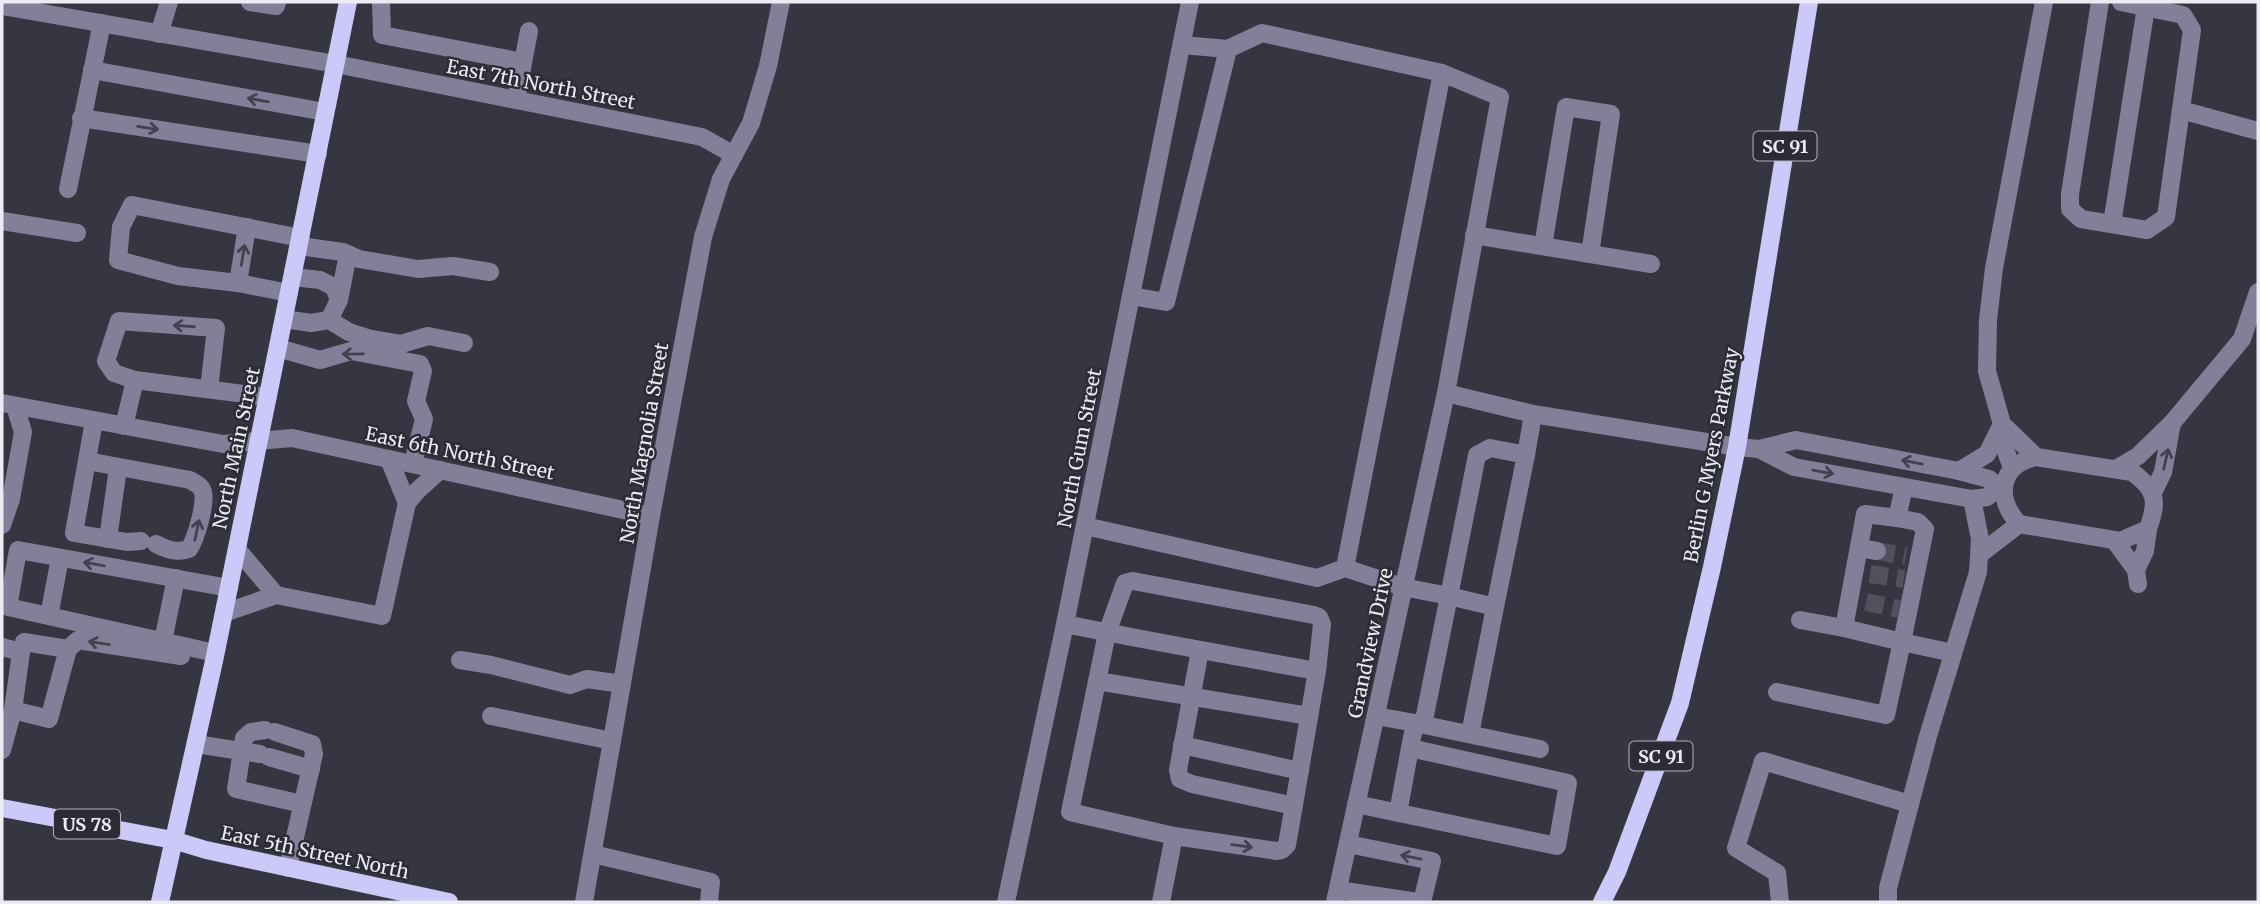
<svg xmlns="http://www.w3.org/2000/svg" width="2260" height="904" font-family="Merriweather,serif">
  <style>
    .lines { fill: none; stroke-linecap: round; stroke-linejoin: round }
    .minor-tunnel { stroke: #51515d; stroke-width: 18; stroke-dasharray: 18 9; stroke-linecap: butt }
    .minor { stroke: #828098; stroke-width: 18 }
    .major { stroke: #ccc9f9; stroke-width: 18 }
    .oneway { stroke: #42414f }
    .labels { text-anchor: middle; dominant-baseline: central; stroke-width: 5; stroke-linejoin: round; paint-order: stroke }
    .shield { fill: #2c2c37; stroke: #b2b2bb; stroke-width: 2 }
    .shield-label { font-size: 18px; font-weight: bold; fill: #ecebf3 }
    .street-label { font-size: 19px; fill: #ecebf3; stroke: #2c2c37 }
  </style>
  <rect width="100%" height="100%" fill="#363642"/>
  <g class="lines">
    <g class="minor-tunnel">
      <path d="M1877,551L1906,556"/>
      <path d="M1870,574L1904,579"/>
      <path d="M1866,602L1899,609"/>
    </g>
    <g class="minor">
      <path d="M250,2L276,6L277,2"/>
      <path d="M381,2L382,35L523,62"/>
      <path d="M2100,2L2070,194V209L2081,219L2147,230L2166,217L2192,30L2183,15L2121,2"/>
      <path d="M2,6L336,64L702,137L734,155"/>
      <path d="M159,34L169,2"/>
      <path d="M1182,45L1228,49L1262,33L1442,73"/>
      <path d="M92,70L325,112"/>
      <path d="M516,100L529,31"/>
      <path d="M2181,110L2258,131"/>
      <path d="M81,118L318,154"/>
      <path d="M68,189L102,23"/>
      <path d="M2,221L77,233"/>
      <path d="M2112,224L2146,7"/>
      <path d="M1474,235L1651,264"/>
      <path d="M299,246L343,252L359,259L418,269L453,266L490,272"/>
      <path d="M1543,246L1566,107L1611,114L1590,254"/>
      <path d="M238,283L247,227"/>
      <path d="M289,293L238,283L178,276L118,260L121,227L132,205L301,238"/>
      <path d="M1131,296L1166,302L1228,49"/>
      <path d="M339,300L348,254"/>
      <path d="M284,319L311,323L329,320L339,300L334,287L320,280L293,277"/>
      <path d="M329,320L349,332L371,339L401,344L428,336L464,343"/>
      <path d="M278,348L320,360L351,351L420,364L423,371L416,401L424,419L413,464"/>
      <path d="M209,389L216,328L119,321L106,361L114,373L135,380L268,397"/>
      <path d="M2,403L223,444L292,438L651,516"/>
      <path d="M94,421L74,533L127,542L141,541"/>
      <path d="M2002,424L2036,457"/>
      <path d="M124,426L135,380"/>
      <path d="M1759,449L1794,467L1972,499L1987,497L1999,488"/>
      <path d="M1526,455L1533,414"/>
      <path d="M2036,457L2132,472C2157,490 2158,501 2148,529L2120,541L2019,524C1995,498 1999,465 2036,457Z"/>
      <path d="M389,459L407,503"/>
      <path d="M87,461L190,480C195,483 201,485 203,492C206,504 196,539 189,549C176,553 168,550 156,544"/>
      <path d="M2012,468L2005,449L2002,424L1987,371L1988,320L1994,268L2044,2"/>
      <path d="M2116,469L2138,456L2172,423L2242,339L2258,292"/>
      <path d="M1959,471L1987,454L2002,424"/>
      <path d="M2153,493L2163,472L2172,423"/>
      <path d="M2,525L11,499L23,432L15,406"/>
      <path d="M1085,526L1317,578L1345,568L1403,587L1449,596L1423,725"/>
      <path d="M108,539L118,468"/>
      <path d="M2114,540L2136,570L2138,584"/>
      <path d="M1859,548L1877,551"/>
      <path d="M237,549L276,595"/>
      <path d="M1980,554L2019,524"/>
      <path d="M1345,568L1442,73L1500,97L1446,393"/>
      <path d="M2136,570L2145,551L2148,529"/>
      <path d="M224,613L276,595L382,616L407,503L418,490L440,470"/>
      <path d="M49,616L60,558"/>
      <path d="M1800,620L1844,628L1865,514L1897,518L1904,487"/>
      <path d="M1065,624C1149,641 1233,656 1317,671L1287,845L1282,850L1277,851L1174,836L1070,812L1107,633L1125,583L1133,581L1314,615L1319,617L1322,624L1317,671"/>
      <path d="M1844,628L1902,642L1925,529L1918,522L1897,518"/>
      <path d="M163,641L176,578"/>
      <path d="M2,647L21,652L13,710L2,750"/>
      <path d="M1200,650L1178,770L1180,779L1192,784L1294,806"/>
      <path d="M21,652L24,642L68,649"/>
      <path d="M215,653L8,607L18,550L229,588"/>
      <path d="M460,660L491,665L570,685L587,679L622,684"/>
      <path d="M1097,681L1309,716"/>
      <path d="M1777,692L1886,715L1902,642L1953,653"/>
      <path d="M13,710L49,719L68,649L78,640L181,656"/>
      <path d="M491,716L612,741"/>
      <path d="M1415,723L1540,749"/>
      <path d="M265,730L251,732L244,738L236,789L302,804"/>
      <path d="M275,732L312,744L314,754L288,868"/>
      <path d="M1470,734L1495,607L1449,596L1477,455L1490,448L1526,455L1495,607"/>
      <path d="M196,744L260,754"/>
      <path d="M1182,745L1300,771"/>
      <path d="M269,757L311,769"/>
      <path d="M1356,804L1557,846L1568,783L1410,748L1415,723L1376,716"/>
      <path d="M1398,813L1410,748"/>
      <path d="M1348,844L1432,861L1422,902"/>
      <path d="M593,854L711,882L709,902"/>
      <path d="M1338,890L1418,902"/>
      <path d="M584,902L651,516L703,237L721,179L751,123L768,66L781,2"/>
      <path d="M1006,902L1065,624L1190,2"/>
      <path d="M1161,902L1174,836"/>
      <path d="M1335,902L1446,393L1533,414L1737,447L1759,449L1796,440L1959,471L1989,479L1999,488L2004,489"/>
      <path d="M1780,902L1777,873L1736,848L1763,761L1910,804"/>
      <path d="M1888,902V888L1928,736L1978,572L1980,539L1972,499"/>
    </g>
    <g class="major">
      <path d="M2,808L173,840L206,850L449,902"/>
      <path d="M160,902L214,661L348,2"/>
      <path d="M1602,902L1617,872L1680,703L1712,567L1737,447L1809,2"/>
    </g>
  </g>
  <defs><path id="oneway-shaft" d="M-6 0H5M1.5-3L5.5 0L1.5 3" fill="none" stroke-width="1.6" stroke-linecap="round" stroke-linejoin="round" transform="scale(1.75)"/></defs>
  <g class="oneway">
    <use href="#oneway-shaft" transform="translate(258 100) rotate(-170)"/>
    <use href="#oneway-shaft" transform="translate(148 128) rotate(9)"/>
    <use href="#oneway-shaft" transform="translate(243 255) rotate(-81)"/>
    <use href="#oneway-shaft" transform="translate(184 326) rotate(-176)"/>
    <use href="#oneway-shaft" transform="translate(353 354) rotate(179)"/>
    <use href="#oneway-shaft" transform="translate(2166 459) rotate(-77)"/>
    <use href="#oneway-shaft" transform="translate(1912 462) rotate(-169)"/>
    <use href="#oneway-shaft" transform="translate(1823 472) rotate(10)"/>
    <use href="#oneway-shaft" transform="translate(197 530) rotate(-78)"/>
    <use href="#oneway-shaft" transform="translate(94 564) rotate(-170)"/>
    <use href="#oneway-shaft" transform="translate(99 643) rotate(-171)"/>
    <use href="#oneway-shaft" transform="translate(1242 846) rotate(8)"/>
    <use href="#oneway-shaft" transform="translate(1411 857) rotate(-169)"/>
  </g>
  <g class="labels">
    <g class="shield">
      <rect x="1753.5" y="131.5" width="63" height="29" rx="5"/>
      <rect x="1629.5" y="741.5" width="63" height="29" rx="5"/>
      <rect x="54" y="809.5" width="66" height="29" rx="5"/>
    </g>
    <g class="shield-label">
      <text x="1785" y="146">SC 91</text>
      <text x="1661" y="756">SC 91</text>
      <text x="87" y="824">US 78</text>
    </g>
    <g class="street-label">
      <text transform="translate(541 84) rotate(11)">East 7th North Street</text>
      <text transform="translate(644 443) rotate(-80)">North Magnolia Street</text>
      <text transform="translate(236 448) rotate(-78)">North Main Street</text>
      <text transform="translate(1079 448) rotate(-79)">North Gum Street</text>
      <text transform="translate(460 453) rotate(12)">East 6th North Street</text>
      <text transform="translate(1711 455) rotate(-79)">Berlin G Myers Parkway</text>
      <text transform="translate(1370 643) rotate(-78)">Grandview Drive</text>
      <text transform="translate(315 852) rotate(12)">East 5th Street North</text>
    </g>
  </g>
  <rect width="2260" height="904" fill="none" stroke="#ecebf3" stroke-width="7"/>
</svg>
